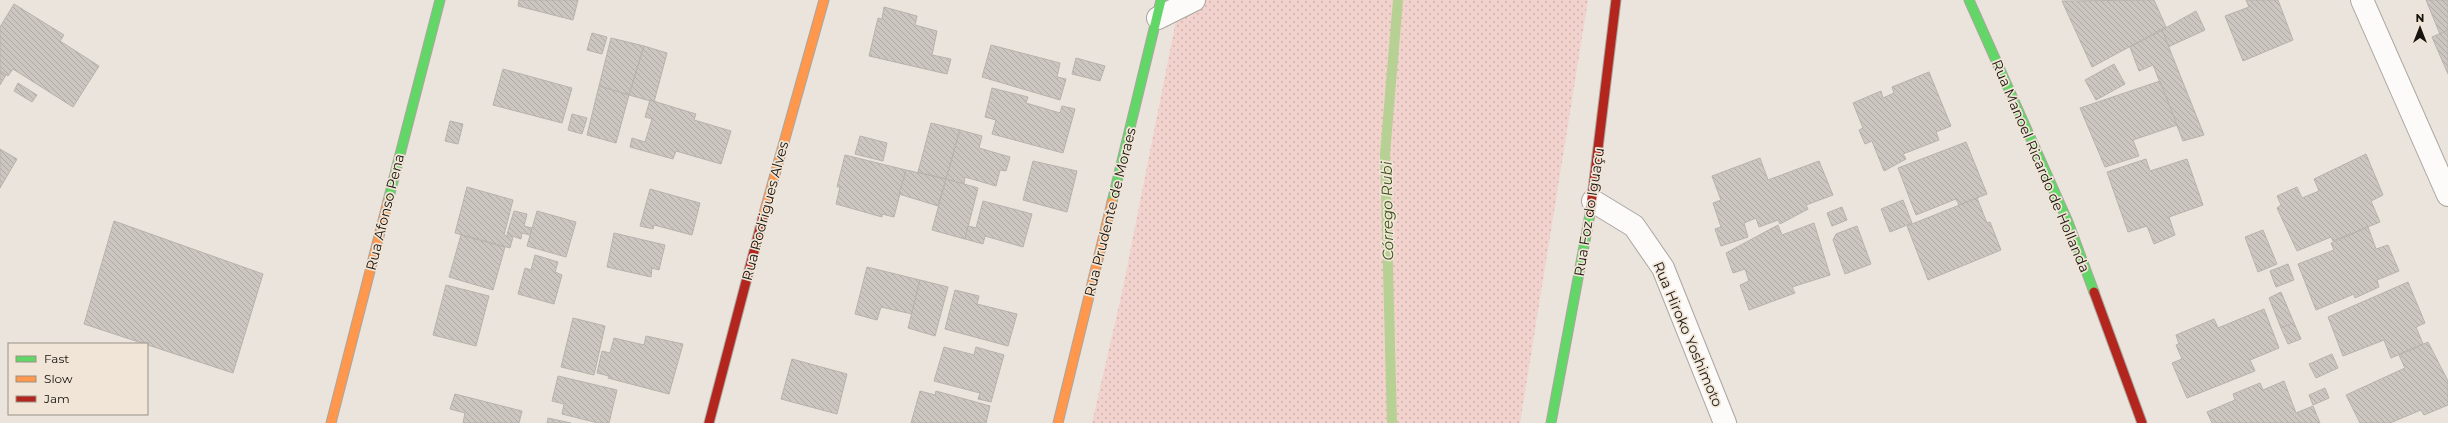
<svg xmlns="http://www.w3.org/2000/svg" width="2448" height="423" font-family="Montserrat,sans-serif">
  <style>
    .park { fill: url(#park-dots) }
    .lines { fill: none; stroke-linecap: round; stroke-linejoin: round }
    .stream { stroke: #b7d194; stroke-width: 10 }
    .building { fill: url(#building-back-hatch); stroke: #b8b2ad }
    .street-casing { stroke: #aba6a0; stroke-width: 24 }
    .fast-casing { stroke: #aba6a0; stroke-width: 11 }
    .slow-casing { stroke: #aba6a0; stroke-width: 11 }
    .jam-casing { stroke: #aba6a0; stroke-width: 11 }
    .street { stroke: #fcfbfa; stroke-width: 22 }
    .fast { stroke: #63d668; stroke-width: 9 }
    .slow { stroke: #ff974d; stroke-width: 9 }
    .jam { stroke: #b3261e; stroke-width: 9 }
    .labels { text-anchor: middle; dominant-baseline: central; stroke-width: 3.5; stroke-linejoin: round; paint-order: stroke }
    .street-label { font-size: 14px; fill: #17130e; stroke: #f0e5d6 }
    .water-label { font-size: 15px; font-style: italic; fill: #385116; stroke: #f0e5d6 }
  </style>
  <defs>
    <pattern id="park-dots" width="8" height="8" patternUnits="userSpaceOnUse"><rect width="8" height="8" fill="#f2d2cd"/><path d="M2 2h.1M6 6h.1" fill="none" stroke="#cfb3af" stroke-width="1.8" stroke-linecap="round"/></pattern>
    <pattern id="building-back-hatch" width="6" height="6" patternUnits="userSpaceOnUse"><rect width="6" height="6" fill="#ccc6c0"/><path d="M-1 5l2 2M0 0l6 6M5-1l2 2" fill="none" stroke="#aea9a4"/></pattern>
  </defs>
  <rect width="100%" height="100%" fill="#eae4dc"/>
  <path class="park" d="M1180,0H1588L1520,423H1092L1123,288Z"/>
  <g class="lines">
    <path class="stream" d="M1392,423L1385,154L1398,0"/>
  </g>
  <g class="building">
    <path d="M519,0H578L573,20L518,6Z"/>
    <path d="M2154,0L2166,27L2092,67L2062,1Z"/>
    <path d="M2246,0H2278L2293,40L2243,61L2225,16L2249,7Z"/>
    <path d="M2426,0H2448V30L2440,34Z"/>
    <path d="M14,4L64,35L60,41L99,66L73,107L13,69L8,76L0,71V27Z"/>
    <path d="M884,7L917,16L915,25L937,31L932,55L951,59L947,74L869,56L878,18L882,19Z"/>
    <path d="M2196,11L2205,30L2168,47L2162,30Z"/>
    <path d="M2162,30L2204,135L2183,141L2153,65L2139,71L2130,47Z"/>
    <path d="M2448,30V74L2432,37Z"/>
    <path d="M592,33L607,37L602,54L587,50Z"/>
    <path d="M611,38L644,46L629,95L599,86Z"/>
    <path d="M991,45L1060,63L1057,77L1066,79L1060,100L982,77Z"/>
    <path d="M644,46L667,53L654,102L629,95Z"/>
    <path d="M1076,58L1105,66L1100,81L1072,74Z"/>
    <path d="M2114,64L2125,84L2096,100L2085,80Z"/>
    <path d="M503,69L572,88L562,123L493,105Z"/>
    <path d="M0,71L6,75L0,85Z"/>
    <path d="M1929,72L1951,126L1936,132L1939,140L1903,154L1906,159L1884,171L1872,141L1865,144L1859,130L1863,128L1853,103L1881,91L1883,98L1894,93L1892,87Z"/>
    <path d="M2160,81L2177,125L2133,140L2139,156L2105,167L2080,108Z"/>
    <path d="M18,83L37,95L32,102L14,91Z"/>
    <path d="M599,86L629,95L616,143L587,135Z"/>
    <path d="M992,88L1028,97L1026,103L1060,113L1062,106L1075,109L1063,153L992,134L996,120L985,117Z"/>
    <path d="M650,100L696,114L694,120L731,131L721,164L676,151L673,159L630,147L632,138L645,142L652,119L645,117Z"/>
    <path d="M572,114L587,118L582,134L568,130Z"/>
    <path d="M450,121L463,124L458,144L445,141Z"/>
    <path d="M931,123L960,130L946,179L918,172Z"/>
    <path d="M960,130L982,136L979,148L1010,157L1006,171L1000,170L996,186L965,177L964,184L946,179Z"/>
    <path d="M860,136L887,143L883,161L855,154Z"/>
    <path d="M1966,142L1987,194L1959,205L1956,199L1916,215L1898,168Z"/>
    <path d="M0,149L17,159L0,188Z"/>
    <path d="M2366,154L2383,195L2371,201L2380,222L2333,241L2331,237L2297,251L2277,208L2281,205L2277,196L2297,187L2302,198L2319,191L2314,179Z"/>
    <path d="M845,155L906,170L894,217L882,214V217L836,204L840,187H837Z"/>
    <path d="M1760,158L1768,180L1819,161L1833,195L1806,205L1808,209L1780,224L1778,220L1759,227L1756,218L1744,223L1748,237L1721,246L1715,229L1721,227L1713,203L1721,200L1712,176Z"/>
    <path d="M2146,159L2150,171L2187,159L2203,205L2169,217L2175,235L2154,244L2147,226L2128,232L2107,172Z"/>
    <path d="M1033,161L1077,171L1067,212L1023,200Z"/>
    <path d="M906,170L946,179L938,206L899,194Z"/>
    <path d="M946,179L978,188L965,239L932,230Z"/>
    <path d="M467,187L513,200L504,235L513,237L510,248L455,233Z"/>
    <path d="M650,189L700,203L692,235L654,225L653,229L640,226Z"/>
    <path d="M1977,198L1987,223L1990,222L2001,250L1928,280L1907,226Z"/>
    <path d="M1903,200L1912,223L1890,232L1881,209Z"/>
    <path d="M983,201L1032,214L1023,247L985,236L983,244L965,239L968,226L976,228Z"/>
    <path d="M1842,207L1847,220L1832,226L1827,213Z"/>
    <path d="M514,211L527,214L524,226L532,228L530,235L522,233L521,239L507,234Z"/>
    <path d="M537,211L576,222L566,257L527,246Z"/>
    <path d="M114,221L263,274L233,373L84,324Z"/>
    <path d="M1814,223L1830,275L1792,287L1795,293L1749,310L1740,285L1749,281L1745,269L1733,273L1726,253L1778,225L1782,235Z"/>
    <path d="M1857,226L1871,264L1845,274L1833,240L1836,234Z"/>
    <path d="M2368,227L2376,249L2388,245L2399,271L2377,280L2379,287L2355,298L2354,294L2316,310L2298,264L2334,250L2331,243Z"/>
    <path d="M2263,230L2277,264L2258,272L2245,237Z"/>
    <path d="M614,233L665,245L659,270L652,268L651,277L607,267Z"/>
    <path d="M461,235L505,247L493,290L449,277Z"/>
    <path d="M535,255L558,262L555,272L562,275L554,304L518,294L525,268L531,270Z"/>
    <path d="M2288,264L2294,280L2276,287L2270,271Z"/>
    <path d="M867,267L920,280L912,314L881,307L877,320L855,314Z"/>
    <path d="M920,280L948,287L935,336L908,328Z"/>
    <path d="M2408,282L2425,323L2416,327L2423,344L2391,358L2384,340L2343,356L2328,317Z"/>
    <path d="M446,285L489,296L476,346L433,335Z"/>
    <path d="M955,290L979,296L977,304L1017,314L1008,346L945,329Z"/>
    <path d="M2281,292L2294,323L2281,328L2269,298Z"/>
    <path d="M2264,309L2279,348L2250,360L2255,371L2187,398L2172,363L2182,359L2176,345L2179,344L2176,335L2214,319L2218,328Z"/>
    <path d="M573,318L605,326L594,375L561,367Z"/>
    <path d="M2294,323L2301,339L2288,344L2281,328Z"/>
    <path d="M646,336L683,344L669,394L608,378L609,376L597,373L602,351L610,353L614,338L644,345Z"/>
    <path d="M2428,342L2448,381V405L2424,415L2421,410L2390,423H2360L2346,395L2405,368L2399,355Z"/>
    <path d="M944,347L974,355L976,347L1004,355L991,402L978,399L980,393L934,381Z"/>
    <path d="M2332,354L2338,368L2316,378L2309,364Z"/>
    <path d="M792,359L847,374L837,414L781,399Z"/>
    <path d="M558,376L617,390L609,423H598L562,414L564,404L552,401Z"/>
    <path d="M2284,381L2296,413L2313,406L2320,423H2212L2207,412L2235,400L2233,394L2260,383L2263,390Z"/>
    <path d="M2325,388L2329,398L2313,405L2309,395Z"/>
    <path d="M920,391L935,395L936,391L990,406L986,423H911Z"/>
    <path d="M455,394L522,411L519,423H463L465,413L450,409Z"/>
    <path d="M548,418L571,423H547Z"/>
  </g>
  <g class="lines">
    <defs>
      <g id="street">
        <path d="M2362,0L2448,195"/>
        <path d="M1158,18L1194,0"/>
        <path d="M1593,201L1634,226L1663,268L1725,423"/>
      </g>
      <g id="fast">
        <path d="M1969,0L2068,222L2094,292"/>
        <path d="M388,201L440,0"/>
        <path d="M1112,202L1161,0"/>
        <path d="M1551,423L1590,214"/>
      </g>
      <g id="slow">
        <path d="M763,217L824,0"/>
        <path d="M331,423L388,201"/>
        <path d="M1058,423L1112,202"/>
      </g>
      <g id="jam">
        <path d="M1590,214L1616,0"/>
        <path d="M2094,292L2142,423"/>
        <path d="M709,423L763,217"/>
      </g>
    </defs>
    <use href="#street" class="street-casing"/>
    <use href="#fast" class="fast-casing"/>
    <use href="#slow" class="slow-casing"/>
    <use href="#jam" class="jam-casing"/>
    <use href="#street" class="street"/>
    <use href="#fast" class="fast"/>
    <use href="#slow" class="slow"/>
    <use href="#jam" class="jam"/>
  </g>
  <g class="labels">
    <g class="street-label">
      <text transform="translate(2041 166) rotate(67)">Rua Manoel Ricardo de Hollanda</text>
      <text transform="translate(765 211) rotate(-75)">Rua Rodrigues Alves</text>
      <text transform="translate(385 212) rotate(-76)">Rua Afonso Pena</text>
      <text transform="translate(1110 212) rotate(-76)">Rua Prudente de Moraes</text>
      <text transform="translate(1589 212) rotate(-81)">Rua Foz do Iguaçu</text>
      <text transform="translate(1688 334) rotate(67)">Rua Hiroko Yoshimoto</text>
    </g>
    <g class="water-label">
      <text transform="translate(1387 211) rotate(-91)">Córrego Rubi</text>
    </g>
  </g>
  <rect x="8" y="343" width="140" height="72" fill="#f0e5d6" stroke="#999186"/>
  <rect x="16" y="356" width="20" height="6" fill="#63d668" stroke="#999186"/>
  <text x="44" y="363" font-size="12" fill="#17130e">Fast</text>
  <rect x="16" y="376" width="20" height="6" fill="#ff974d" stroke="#999186"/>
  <text x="44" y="383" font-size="12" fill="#17130e">Slow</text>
  <rect x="16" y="396" width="20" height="6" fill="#b3261e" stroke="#999186"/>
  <text x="44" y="403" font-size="12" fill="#17130e">Jam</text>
  <g transform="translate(2420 28)" stroke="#f0e5d6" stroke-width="3" paint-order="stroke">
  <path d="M0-3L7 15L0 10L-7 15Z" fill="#17130e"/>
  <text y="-6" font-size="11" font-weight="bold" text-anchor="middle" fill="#17130e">N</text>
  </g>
</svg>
